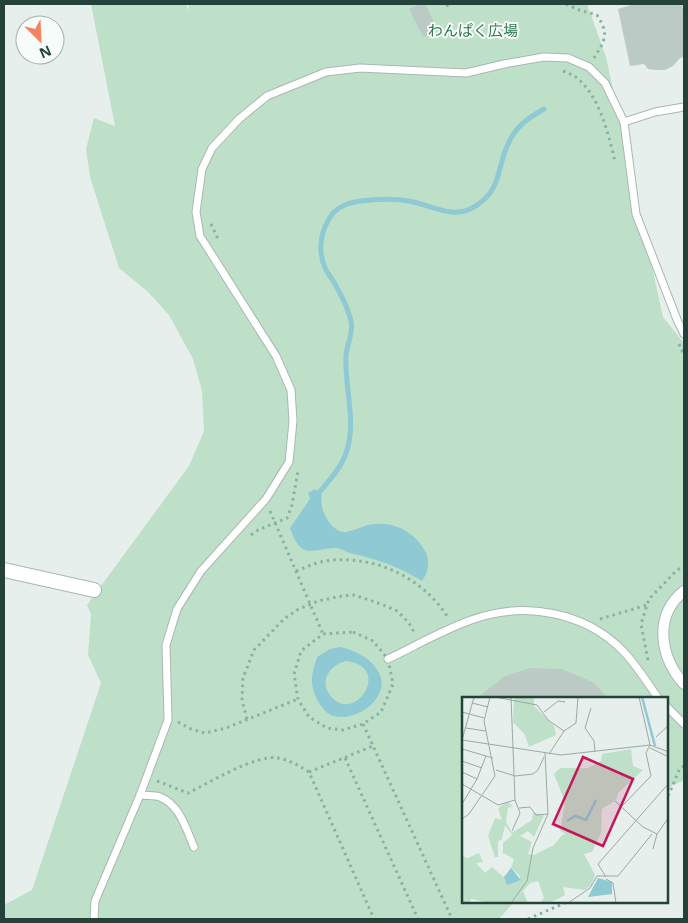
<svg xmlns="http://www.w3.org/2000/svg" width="688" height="923" font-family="'Noto Sans','Noto Sans JP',sans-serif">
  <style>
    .green { fill: #bfe0c8 }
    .water { fill: #8ec9d4; fill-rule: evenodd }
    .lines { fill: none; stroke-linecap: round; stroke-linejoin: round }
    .stream { stroke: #8ec9d4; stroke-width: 5 }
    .building { fill: #bbcac4 }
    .service-casing { stroke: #a8b8b2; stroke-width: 9 }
    .pedestrian-casing { stroke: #a8b8b2; stroke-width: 12 }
    .minor-casing { stroke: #a8b8b2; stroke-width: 16 }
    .path { stroke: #86b3a5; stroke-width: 3; stroke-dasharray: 2.5 4; stroke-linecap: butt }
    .service { stroke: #fff; stroke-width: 7 }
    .pedestrian { stroke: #fff; stroke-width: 10 }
    .minor { stroke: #fff; stroke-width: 14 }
    .labels { text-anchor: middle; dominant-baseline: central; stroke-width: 4; stroke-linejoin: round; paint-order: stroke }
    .park-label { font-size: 15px; fill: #2d7a4b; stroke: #f7fbf9 }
    .inset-river { fill: none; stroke: #8ec9d4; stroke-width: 2.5 }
    .inset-road { fill: none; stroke: #98aaa4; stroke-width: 1 }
    .view { fill: #c2185b; fill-opacity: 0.15; stroke: #c2185b; stroke-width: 2.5 }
    .inset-edge { fill: none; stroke: #24423a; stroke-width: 2.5 }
  </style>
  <rect width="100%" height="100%" fill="#e6efeb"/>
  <path class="green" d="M91,4H186L188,10L189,4H587L606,57L663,317L684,343V780L667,788V698H463V902H514L499,919H4V905L32,890L101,683L88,655L91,614L87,605L189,466L204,431L202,391L193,359L169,315L148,292L119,268L90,177L86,149L94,118L115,126Z"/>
  <g class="water">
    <path d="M315,489L322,495C318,508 331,533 346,532C353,531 361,527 368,525C392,520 415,531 426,553C430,562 428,573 422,581C397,566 382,561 354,554C347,553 343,549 336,548C326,547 314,553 305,550C297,547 293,536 290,528L310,499L308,493Z"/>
    <path d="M340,647C354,650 367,656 376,668C397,696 354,725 331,715C321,710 313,694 312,683C311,674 315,665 317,657L330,649ZM346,661C394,666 354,727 330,695C319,680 330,665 346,661Z"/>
  </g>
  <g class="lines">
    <path class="stream" d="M316,496C326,484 339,471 345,456C358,423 344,388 346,355C347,344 354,331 351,321C348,309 342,296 336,286C333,280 329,275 326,270C317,251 320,230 333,213C341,205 349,203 360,201C376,199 393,198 409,201C432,205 452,220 474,207C503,190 496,167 509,142C516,126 530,117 544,109"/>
  </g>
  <g class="building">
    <path d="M420,4H425L438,30L423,37L409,9Z"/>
    <path d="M634,4H682L684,14V57L680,58L673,66L665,70H657L648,69L644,64L630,66L618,9Z"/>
    <path d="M531,668L561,669L593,682L608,698H477L505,676Z"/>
  </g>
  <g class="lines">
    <defs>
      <g id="service">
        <path d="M624,122L655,112L684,107"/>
        <path d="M388,659C415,646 443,630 471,620C523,601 585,611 624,652C637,666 647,682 658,698"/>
        <path d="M667,707L684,724"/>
        <path d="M140,795C146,796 155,795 160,797C180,805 186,829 194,847"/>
        <path d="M94,919L95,901L140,795L168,720L166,645L177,609L201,571L266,499L289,462L293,421L291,390L276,356L200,236L196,212L202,169L212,148L239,119L267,96L326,72L360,68L466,73L504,64L544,57L568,58L589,67L605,83L624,122L636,214L678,322L684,334"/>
      </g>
      <path id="pedestrian" d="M684,591C653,616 660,657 684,684"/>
      <path id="minor" d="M4,570L94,590"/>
    </defs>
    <use href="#service" class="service-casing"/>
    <use href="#pedestrian" class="pedestrian-casing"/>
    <use href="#minor" class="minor-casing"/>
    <g class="path">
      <path d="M566,4L579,10L597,15C609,34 606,39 594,58"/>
      <path d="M446,6L450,4"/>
      <path d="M563,71C568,73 573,75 577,78C600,97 608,133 615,161"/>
      <path d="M211,224L219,241"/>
      <path d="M679,344L684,355"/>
      <path d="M270,511L323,634"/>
      <path d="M251,535L258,530L287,518L292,505L298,471"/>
      <path d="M296,571C308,566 320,561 333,560C380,557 424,579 449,619"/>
      <path d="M600,619L647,605"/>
      <path d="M353,632L373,641L388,659L393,684L381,712L363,724L343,730L327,728L309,717L298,699L294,674L301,651L323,634Z"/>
      <path d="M648,660L641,624L649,599L677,570L684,567"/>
      <path d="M247,719L242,700L243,678L254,650L284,619L297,610L318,601L342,596L354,595L381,604L397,611L409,623L415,634"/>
      <path d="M178,722L191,729L205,733L226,728L298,699"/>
      <path d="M363,724L452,919"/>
      <path d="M345,758L418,919"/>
      <path d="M309,772L373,746"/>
      <path d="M157,781L188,793C209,783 256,754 278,758C290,760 299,766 309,772L374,919"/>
      <path d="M667,795L669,794L680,768L684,766"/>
      <path d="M528,919L567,902"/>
    </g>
    <use href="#service" class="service"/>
    <use href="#pedestrian" class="pedestrian"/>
    <use href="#minor" class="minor"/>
  </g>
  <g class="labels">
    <g class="park-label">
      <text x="473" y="30">わんぱく広場</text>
    </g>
  </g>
  <g transform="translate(462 697)">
    <rect width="206" height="206" fill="#e6efeb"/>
    <path d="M52,0H72V9L92,29L94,38L67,50L63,38L51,25ZM169,52L171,69L181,73L156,96L154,103L140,112L139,136L130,155L122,157L133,178L129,188L123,193L101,190L103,198L88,206H78L82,201L76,184L68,186L61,194L66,206H28L9,202L8,206H0V159L6,161L17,156L21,165L14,166L23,176L30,170L46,184H58V179L49,171L52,162L41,156V146L50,138L43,128L40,142L36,145V160H33L26,139L33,121L40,123L36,112L40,108L46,105L51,109L46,111L44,125L50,136L70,123L71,116L82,118L72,140L66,134L58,139L70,145L66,157L72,158L92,148L100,138L104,137L98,134L103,105L92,77L98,71H126L139,64L140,57Z" fill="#bfe0c8"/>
    <path d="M49,171L59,183L45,188L42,180ZM136,181L150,185V197L126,200Z" fill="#8ec9d4"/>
    <path class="inset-river" d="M180,0L193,49M105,124L113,119L124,123L134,103"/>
    <path class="inset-road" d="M33,0L75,8L86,23L102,34M49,0L53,103L58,116L50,134M177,0L188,48L207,55M10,6L26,10M129,11L123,31L132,44L133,55M0,15L22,21M82,15L96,4L103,5M4,31L24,34M194,40L207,28M0,43L99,58L188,48L184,56L189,79L160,109M0,43L12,0M188,51L207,60M0,52L31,61M87,57L102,34L114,26L116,0M0,64L20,71M34,73L53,79L71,77L76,73L82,60M0,75L15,82M0,87L36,108L53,103M153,104L181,130L195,137M0,107L15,82L24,59M57,111L68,110L74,118L86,117M0,122L7,117L33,79L22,24L28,0M191,152L195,137L207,120M144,180L136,167L207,86M144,182L151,186L154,206M49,206L65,184L71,151L86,117L83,56M106,206L128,191L135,179H156L190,137"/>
    <path class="view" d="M121,60L171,82L141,149L91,127Z"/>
    <rect width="206" height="206" class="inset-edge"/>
  </g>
  <rect width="688" height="923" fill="none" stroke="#24423a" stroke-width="10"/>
  <g transform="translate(40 40) rotate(156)"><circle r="24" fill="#f7fbf9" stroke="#a3b1ad"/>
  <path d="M0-4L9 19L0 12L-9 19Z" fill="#f4845f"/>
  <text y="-8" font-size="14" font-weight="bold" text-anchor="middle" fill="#24423a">N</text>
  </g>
</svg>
